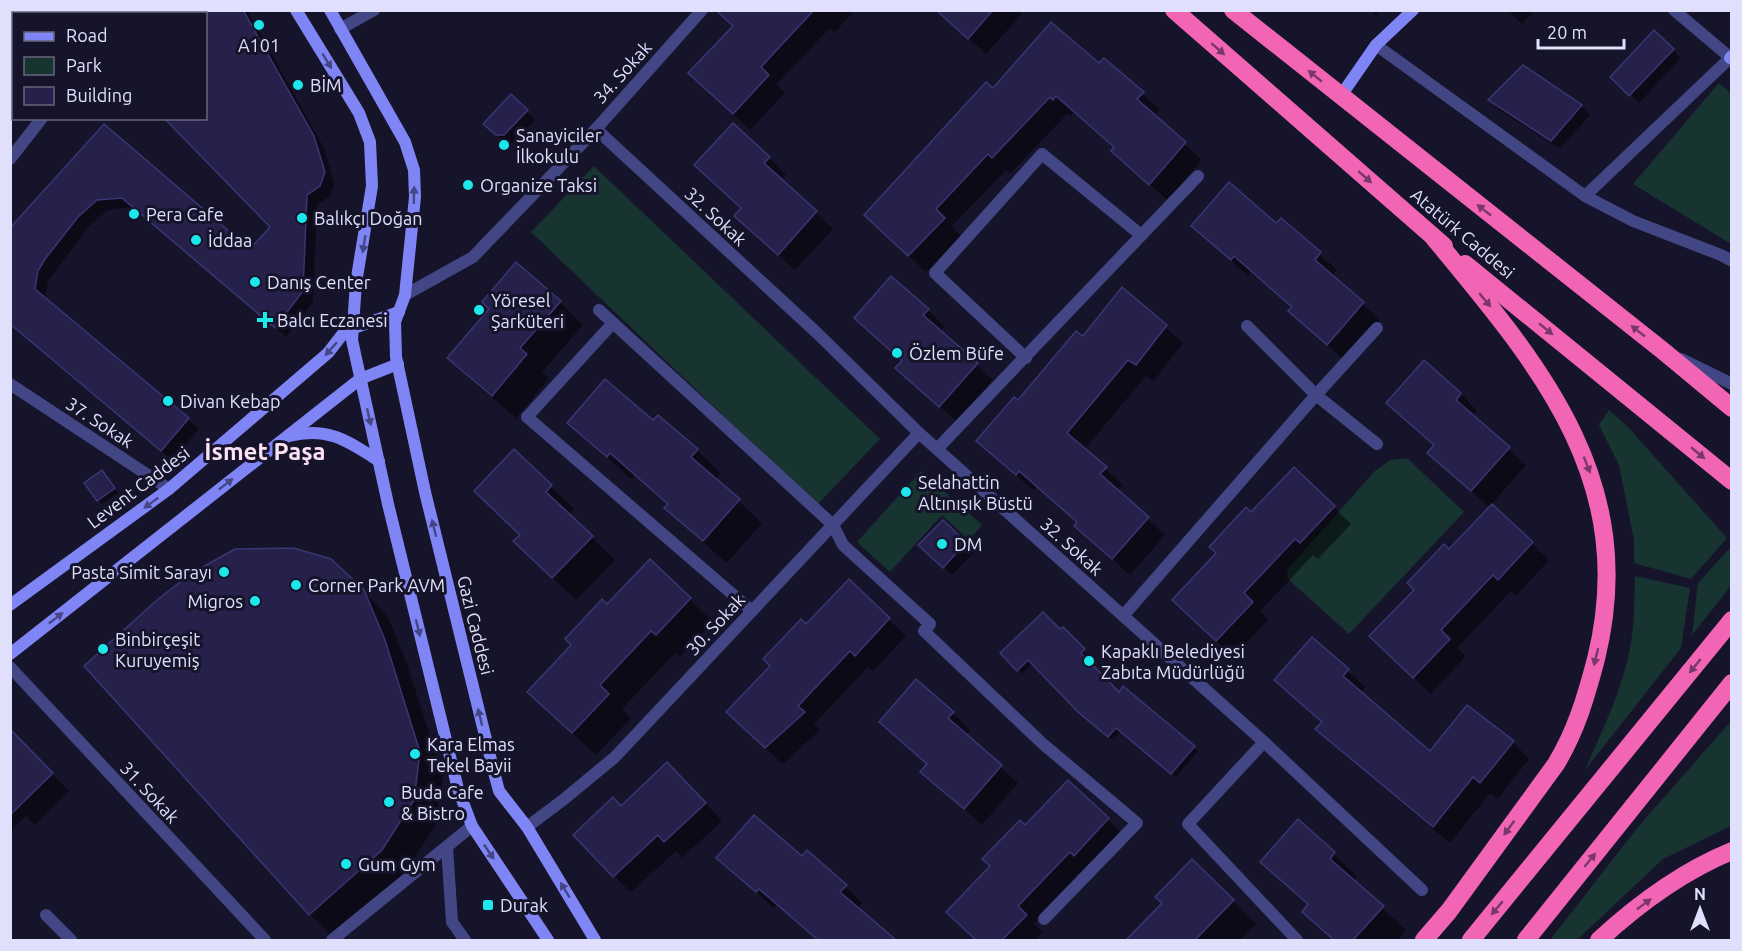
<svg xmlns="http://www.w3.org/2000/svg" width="1742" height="951" font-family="Ubuntu,sans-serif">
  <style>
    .green { fill: #173431 }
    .shadow { fill: #0007 }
    .building { fill: #26214a; stroke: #3c3574; stroke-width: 1.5 }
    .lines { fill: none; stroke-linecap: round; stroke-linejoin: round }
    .lane { stroke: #434685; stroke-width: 12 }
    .street { stroke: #434685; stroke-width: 12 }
    .secondary { stroke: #7f85f4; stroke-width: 12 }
    .highway { stroke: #f265b4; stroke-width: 18 }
    .oneway { fill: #793868 }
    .oneway2 { fill: #454785 }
    .poi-dot { fill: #1ce8ec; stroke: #16142a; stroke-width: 2 }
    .labels { text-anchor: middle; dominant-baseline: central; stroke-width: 6; stroke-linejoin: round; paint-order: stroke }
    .poi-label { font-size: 18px; fill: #e1e0fc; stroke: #16142a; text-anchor: start }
    .street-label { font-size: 18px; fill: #e1e0fc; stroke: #16142a }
    .district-label { font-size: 24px; font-weight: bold; fill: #fde1f5; stroke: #16142a }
  </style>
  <rect width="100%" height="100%" fill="#16142a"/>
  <g class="green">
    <path d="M1719,83L1731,93V244L1633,184Z"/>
    <path d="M594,166L880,439L817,505L531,232Z"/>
    <path d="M1609,410L1627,426L1727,538L1691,579L1634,563V540L1619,465L1599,425Z"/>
    <path d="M1407,458L1464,512L1349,634L1288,579L1287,570L1375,471L1390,460Z"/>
    <path d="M921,471L982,525L969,540L942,515L890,572L857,542Z"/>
    <path d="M1731,547V586L1692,635L1698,583Z"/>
    <path d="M1635,576L1690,588L1681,648L1585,770C1604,726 1626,683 1632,635C1635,616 1634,595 1635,576Z"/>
    <path d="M1731,721V826L1663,859L1577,940H1550L1638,827Z"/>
  </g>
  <g class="shadow">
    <path d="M165,10H247L324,148L334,183L330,196L317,205L313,302L286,337L134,207L108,210L88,227L48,281L45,300L199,429L172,460L10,324L104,126L250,251L272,227L206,118V14H163Z"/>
    <path d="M736,10H855L835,32L830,28L777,84L785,93L750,130L707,90L735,27Z"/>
    <path d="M938,10H1018L1022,14L986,54Z"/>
    <path d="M1370,10H1381L1376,16Z"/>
    <path d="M1507,10H1535L1522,24Z"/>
    <path d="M1654,32L1681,58L1639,103L1612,77Z"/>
    <path d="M1104,60L1160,110L1154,116L1202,160L1167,200L1113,151L1115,148L1074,112L1071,116L1068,113L1010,174L1006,170L952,226L961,236L926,272L883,232L993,91L1099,65Z"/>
    <path d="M1523,67L1582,107L1590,115L1560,149L1498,109L1490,100Z"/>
    <path d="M511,96L535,120L513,143H506L494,132Z"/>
    <path d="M769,158L786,175L780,180L833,229L795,270L753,233L743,209L713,182Z"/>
    <path d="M1281,220L1337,270L1332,276L1380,320L1344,360L1290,311L1293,308L1251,272L1248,276L1193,226H1277Z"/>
    <path d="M1122,289L1183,343L1154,381L1146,376L1084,450L1123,485L1117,491L1165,535L1130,575L1076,526L1078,523L1037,487L1033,490L995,457L1018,402L1084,339Z"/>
    <path d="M560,302L583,325L542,372L549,379L516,418L472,381L449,358Z"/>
    <path d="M928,310L945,327L940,332L993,380L957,422L897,368L903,362L856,318Z"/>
    <path d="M1462,395L1477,411L1472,416L1526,465L1491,505L1549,560L1516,596L1511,591L1457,648L1466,656L1431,694L1388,653L1416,590L1449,551L1490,508L1429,453L1435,446L1388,403L1452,406Z"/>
    <path d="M653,422L697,450L720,473L715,479L762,523L727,563L690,531L667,508L669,505L634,475L631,479L569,423Z"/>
    <path d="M514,451L574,509L568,515L615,560L576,600L538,564L521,535Z"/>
    <path d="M1294,469L1351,524L1318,559L1313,555L1260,611L1268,620L1233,657L1191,617Z"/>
    <path d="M105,476L118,493L102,504L86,484Z"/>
    <path d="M943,522L974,552L952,575L929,554Z"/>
    <path d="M650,561L713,622L680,657L675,653L622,709L631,718L596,755L552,715L608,606Z"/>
    <path d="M849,581L906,636L873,671L868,667L814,724L820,730L783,764L745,729L806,626Z"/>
    <path d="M363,591L387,615L407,664L443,776L436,824L405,873L333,938L310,914L86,666Z"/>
    <path d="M1063,629L1087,654L1083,658L1119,694L1124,688L1198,751L1176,777L1121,731L1113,740L1085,717L1033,663L1022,674L1002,653Z"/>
    <path d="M1312,639L1365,687L1360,693L1430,754L1513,742L1529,759L1498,799L1490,793L1450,843L1334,746L1317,729L1323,723L1276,680Z"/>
    <path d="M953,713L970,730L965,735L1018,783L982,825L922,771L928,765L881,722Z"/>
    <path d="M12,732L69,791L35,825L26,816L10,831Z"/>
    <path d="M684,781L722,821L682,858L676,851L631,892L614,876L621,807Z"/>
    <path d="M1068,782L1125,836L1087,867L1034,924L1043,932L1035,940H977L948,912Z"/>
    <path d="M1298,821L1357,876L1353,881L1406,930L1397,940H1333L1304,912L1309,906L1262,862Z"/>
    <path d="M718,858H802L845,886L862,903L857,909L893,940H818L777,905L774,908Z"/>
    <path d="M1192,861L1256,924L1240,940H1128L1164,903Z"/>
  </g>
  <g class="building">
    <path d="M206,10H243L314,136L325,172L320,186L307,195L303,291L275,328L122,198L97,200L78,217L45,259L38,271L35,289L189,418L161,451L10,324V228L104,124L250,249L270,227L164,118H206Z"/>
    <path d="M716,10H814L761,67L769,75L733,114L688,73L733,26Z"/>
    <path d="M936,10H993L968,39Z"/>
    <path d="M1051,22L1099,63L1104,58L1144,92L1137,99L1186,142L1149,185L1111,151L1114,147L1056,96L1053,100L1050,97L992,158L988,154L936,209L945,218L908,256L864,215L986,82L993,88Z"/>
    <path d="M1654,30L1674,49L1629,96L1610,77Z"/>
    <path d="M1523,65L1582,105L1551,141L1488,100Z"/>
    <path d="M511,94L528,110L504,135H496L483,124Z"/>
    <path d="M733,123L770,157L764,163L817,211L778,255L734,216L741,208L694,165Z"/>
    <path d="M1229,182L1276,223L1281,218L1321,252L1315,260L1364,302L1327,345L1288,311L1292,307L1234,256L1231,260L1191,226Z"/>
    <path d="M516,262L561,301L520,348L527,354L492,396L447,358L489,309L482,302Z"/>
    <path d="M891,276L929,309L923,315L978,363L939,407L895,368L902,361L854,318Z"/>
    <path d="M1122,287L1167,325L1136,365L1128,360L1067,433L1107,467L1100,474L1149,517L1112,559L1074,526L1077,522L1019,471L1016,475L976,441L1014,397L1018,400L1076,331L1083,336Z"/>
    <path d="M1424,360L1461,393L1456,400L1510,447L1471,491L1427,453L1434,445L1386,403Z"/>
    <path d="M605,379L653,420L658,415L698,449L691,457L740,499L703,541L664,508L668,504L610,453L607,457L567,423Z"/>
    <path d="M514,449L552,485L546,492L593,536L552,578L513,541L520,535L474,491Z"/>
    <path d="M1294,467L1335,506L1300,543L1295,539L1244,593L1253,602L1216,641L1172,600L1216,553L1209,547L1246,507L1251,512Z"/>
    <path d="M102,470L115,488L97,501L84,483Z"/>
    <path d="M1492,504L1533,542L1498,580L1493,575L1441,630L1450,639L1413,678L1369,636L1414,590L1407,583L1444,544L1449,549Z"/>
    <path d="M943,520L966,542L943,568L918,545Z"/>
    <path d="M293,548L331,559L364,590L385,640L420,752L414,800L382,850L309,915L84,666L157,600L192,573L235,549Z"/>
    <path d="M650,559L691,598L656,635L651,631L600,685L609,694L572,733L527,692L571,645L565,639L602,599L607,604Z"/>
    <path d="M849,579L890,618L855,656L850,651L798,706L805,712L765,748L726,712L770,666L763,659L801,619L806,624Z"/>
    <path d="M1043,612L1060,629L1063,627L1085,649L1081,653L1119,692L1123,686L1195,746L1171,774L1116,728L1108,737L1079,713L1028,660L1017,671L1000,653Z"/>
    <path d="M1312,637L1349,669L1343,676L1430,751L1467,705L1514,741L1480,783L1473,777L1433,827L1315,729L1322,722L1274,680Z"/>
    <path d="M916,679L954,712L948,718L1002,765L964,809L920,772L927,764L879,722Z"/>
    <path d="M10,729L53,773L10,815Z"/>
    <path d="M667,762L706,803L664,842L658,835L613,877L573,835L613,797L621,806Z"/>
    <path d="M1068,780L1109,818L1074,856L1070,852L1018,906L1027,915L1002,940H976L946,912L990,866L982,859L1020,820L1025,825Z"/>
    <path d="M754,815L802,856L807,850L847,885L840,892L896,940H818L759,889L756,892L716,858Z"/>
    <path d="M1298,819L1335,852L1330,859L1384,906L1353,940H1334L1302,912L1308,904L1260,862Z"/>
    <path d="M1192,859L1234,900L1195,940H1126L1162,903L1155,897Z"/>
  </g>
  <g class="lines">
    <g class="lane">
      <path d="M599,310L833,525L843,545L930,624L924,631L1043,744L1137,823L1044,919"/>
      <path d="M613,323L527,417L752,611"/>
      <path d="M1247,326L1316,395L1377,444"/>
      <path d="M1026,358L935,273L1042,154L1141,235"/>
      <path d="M1681,359L1732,384"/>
      <path d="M937,449L1198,176"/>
      <path d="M1123,616L1316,395L1377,328"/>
      <path d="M447,847L452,922L465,940"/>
      <path d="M46,915L71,940"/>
    </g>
    <g class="street">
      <path d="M1674,10L1732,59"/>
      <path d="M125,14L128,10"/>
      <path d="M340,29L374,10"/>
      <path d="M1376,45L1585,196L1730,58"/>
      <path d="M596,129L817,333L919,433L1264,742L1422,890"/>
      <path d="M10,159L42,118"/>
      <path d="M1585,196L1633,221L1721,255L1732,261"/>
      <path d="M405,295L473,257L596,129L702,10"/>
      <path d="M10,384L169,489"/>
      <path d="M10,667L265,940"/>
      <path d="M1264,742L1188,824L1297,940"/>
      <path d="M527,827L563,800L615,757L919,433"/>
      <path d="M332,940L472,826"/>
    </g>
    <g class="secondary">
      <path d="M296,10L359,113L370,142L372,186L356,283L352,340L388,504L458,789L472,826L548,940"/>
      <path d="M330,10L405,142L414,170L415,197L405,295L395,322L396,357L425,492L495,776L499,791L527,827L595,940"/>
      <path d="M1730,58L1732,56"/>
      <path d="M1340,97L1376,45L1413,10"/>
      <path d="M289,436C327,426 348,441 379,461"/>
      <path d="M10,605L169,489L328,353L345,331L399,312"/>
      <path d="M10,654L360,379L398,364"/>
    </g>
    <g class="highway">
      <path d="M1174,10L1444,246"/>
      <path d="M1233,10L1662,350L1732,408"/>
      <path d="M1465,264L1732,481"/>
      <path d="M1424,940L1449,911L1556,764C1576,731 1586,697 1596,659C1640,481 1540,366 1434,238"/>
      <path d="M1471,940L1732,620"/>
      <path d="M1526,940L1732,683"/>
      <path d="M1599,940C1637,905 1683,871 1732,851"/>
    </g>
  </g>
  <defs><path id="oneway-solid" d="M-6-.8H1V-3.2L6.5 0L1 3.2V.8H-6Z" transform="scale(1.5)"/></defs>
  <g class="oneway">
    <use href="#oneway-solid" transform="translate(1218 49) rotate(41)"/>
    <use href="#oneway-solid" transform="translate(1315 76) rotate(-141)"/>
    <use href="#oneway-solid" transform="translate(1365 177) rotate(41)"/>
    <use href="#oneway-solid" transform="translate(1484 210) rotate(-142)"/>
    <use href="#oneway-solid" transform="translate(1485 300) rotate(50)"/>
    <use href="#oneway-solid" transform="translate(1546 329) rotate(39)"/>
    <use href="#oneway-solid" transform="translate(1638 331) rotate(-142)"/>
    <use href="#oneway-solid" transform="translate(1698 453) rotate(40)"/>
    <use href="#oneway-solid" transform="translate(1587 465) rotate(69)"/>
    <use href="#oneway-solid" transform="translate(1596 657) rotate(104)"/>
    <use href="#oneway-solid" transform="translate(1695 666) rotate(129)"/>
    <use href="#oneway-solid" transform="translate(1509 828) rotate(126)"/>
    <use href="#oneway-solid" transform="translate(1590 860) rotate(-51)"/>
    <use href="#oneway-solid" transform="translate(1644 904) rotate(-37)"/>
    <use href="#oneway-solid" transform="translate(1497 908) rotate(130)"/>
  </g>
  <g class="oneway2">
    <use href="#oneway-solid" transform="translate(327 61) rotate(59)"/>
    <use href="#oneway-solid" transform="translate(414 195) rotate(-89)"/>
    <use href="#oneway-solid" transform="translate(364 244) rotate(99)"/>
    <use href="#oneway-solid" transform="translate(331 349) rotate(131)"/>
    <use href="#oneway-solid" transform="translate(369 417) rotate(77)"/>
    <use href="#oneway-solid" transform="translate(226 484) rotate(-38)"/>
    <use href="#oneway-solid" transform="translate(151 503) rotate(144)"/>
    <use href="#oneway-solid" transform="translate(434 528) rotate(-104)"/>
    <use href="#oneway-solid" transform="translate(56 618) rotate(-38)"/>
    <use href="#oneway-solid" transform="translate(418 628) rotate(76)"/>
    <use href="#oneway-solid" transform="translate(480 717) rotate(-104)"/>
    <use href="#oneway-solid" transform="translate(489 852) rotate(56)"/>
    <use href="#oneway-solid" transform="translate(565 890) rotate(-121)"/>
  </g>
  <g class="poi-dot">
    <circle cx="259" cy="25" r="6"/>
    <circle cx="298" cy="85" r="6"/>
    <circle cx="504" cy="145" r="6"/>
    <circle cx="468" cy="185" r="6"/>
    <circle cx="134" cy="214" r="6"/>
    <circle cx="302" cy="218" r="6"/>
    <circle cx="196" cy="240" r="6"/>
    <circle cx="255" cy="282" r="6"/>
    <circle cx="479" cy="310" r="6"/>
    <path d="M262 311h6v6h6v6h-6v6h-6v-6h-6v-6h6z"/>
    <circle cx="897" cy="353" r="6"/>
    <circle cx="168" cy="401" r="6"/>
    <circle cx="906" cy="492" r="6"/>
    <circle cx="942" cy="544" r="6"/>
    <circle cx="224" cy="572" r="6"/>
    <circle cx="296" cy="585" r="6"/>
    <circle cx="255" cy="601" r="6"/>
    <circle cx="103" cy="649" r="6"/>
    <circle cx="1089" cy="661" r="6"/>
    <circle cx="415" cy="754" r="6"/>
    <circle cx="389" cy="802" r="6"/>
    <circle cx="346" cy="864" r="6"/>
    <rect x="482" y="899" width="12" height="12" rx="3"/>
  </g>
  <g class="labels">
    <g class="poi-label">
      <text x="259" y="45" text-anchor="middle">A101</text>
      <text x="310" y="85">BİM</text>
      <text x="516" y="135">Sanayiciler<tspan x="516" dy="21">İlkokulu</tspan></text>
      <text x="480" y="185">Organize Taksi</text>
      <text x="146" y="214">Pera Cafe</text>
      <text x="314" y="218">Balıkçı Doğan</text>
      <text x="208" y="240">İddaa</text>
      <text x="267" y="282">Danış Center</text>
      <text x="491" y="300">Yöresel<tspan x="491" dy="21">Şarküteri</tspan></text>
      <text x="277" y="320">Balcı Eczanesi</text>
      <text x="909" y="353">Özlem Büfe</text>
      <text x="180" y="401">Divan Kebap</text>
      <text x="918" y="482">Selahattin<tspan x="918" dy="21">Altınışık Büstü</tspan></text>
      <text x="954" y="544">DM</text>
      <text x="212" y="572" text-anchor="end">Pasta Simit Sarayı</text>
      <text x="308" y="585">Corner Park AVM</text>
      <text x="243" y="601" text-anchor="end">Migros</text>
      <text x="115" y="639">Binbirçeşit<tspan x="115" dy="21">Kuruyemiş</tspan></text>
      <text x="1101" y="651">Kapaklı Belediyesi<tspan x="1101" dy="21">Zabıta Müdürlüğü</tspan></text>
      <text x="427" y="744">Kara Elmas<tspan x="427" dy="21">Tekel Bayii</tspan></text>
      <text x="401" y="792">Buda Cafe<tspan x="401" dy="21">&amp; Bistro</tspan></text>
      <text x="358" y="864">Gum Gym</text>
      <text x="500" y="905">Durak</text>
    </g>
    <g class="street-label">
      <text transform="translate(622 72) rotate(-48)">34. Sokak</text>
      <text transform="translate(716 216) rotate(43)">32. Sokak</text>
      <text transform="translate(1463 233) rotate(40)">Atatürk Caddesi</text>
      <text transform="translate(100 422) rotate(33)">37. Sokak</text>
      <text transform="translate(138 487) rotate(-37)">Levent Caddesi</text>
      <text transform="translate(1072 546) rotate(42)">32. Sokak</text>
      <text transform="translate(715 624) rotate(-47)">30. Sokak</text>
      <text transform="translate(476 625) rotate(76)">Gazi Caddesi</text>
      <text transform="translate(150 792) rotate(47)">31. Sokak</text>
    </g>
    <g class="district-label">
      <text x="265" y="451">İsmet Paşa</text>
    </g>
  </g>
  <rect width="1742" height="951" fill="none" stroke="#e1e0fc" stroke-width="24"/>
  <rect x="12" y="12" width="195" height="108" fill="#16142a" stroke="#67667e" stroke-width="1.5"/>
  <rect x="24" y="32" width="30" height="9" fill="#7f85f4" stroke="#67667e" stroke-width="1.5"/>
  <text x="66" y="42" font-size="18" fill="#e1e0fc">Road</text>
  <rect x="24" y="57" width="30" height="18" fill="#173431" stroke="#67667e" stroke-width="1.5"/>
  <text x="66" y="72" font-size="18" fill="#e1e0fc">Park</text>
  <rect x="24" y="87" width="30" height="18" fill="#26214a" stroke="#67667e" stroke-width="1.5"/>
  <text x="66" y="102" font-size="18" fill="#e1e0fc">Building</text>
  <g transform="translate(1700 909)" stroke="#16142a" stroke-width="4.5" paint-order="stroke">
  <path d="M0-4.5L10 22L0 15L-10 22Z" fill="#e1e0fc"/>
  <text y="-9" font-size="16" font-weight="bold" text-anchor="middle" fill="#e1e0fc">N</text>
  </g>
  <path d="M1538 39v9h86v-9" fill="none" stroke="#e1e0fc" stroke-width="3"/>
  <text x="1547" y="39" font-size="18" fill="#e1e0fc" stroke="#16142a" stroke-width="4.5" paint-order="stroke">20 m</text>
</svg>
